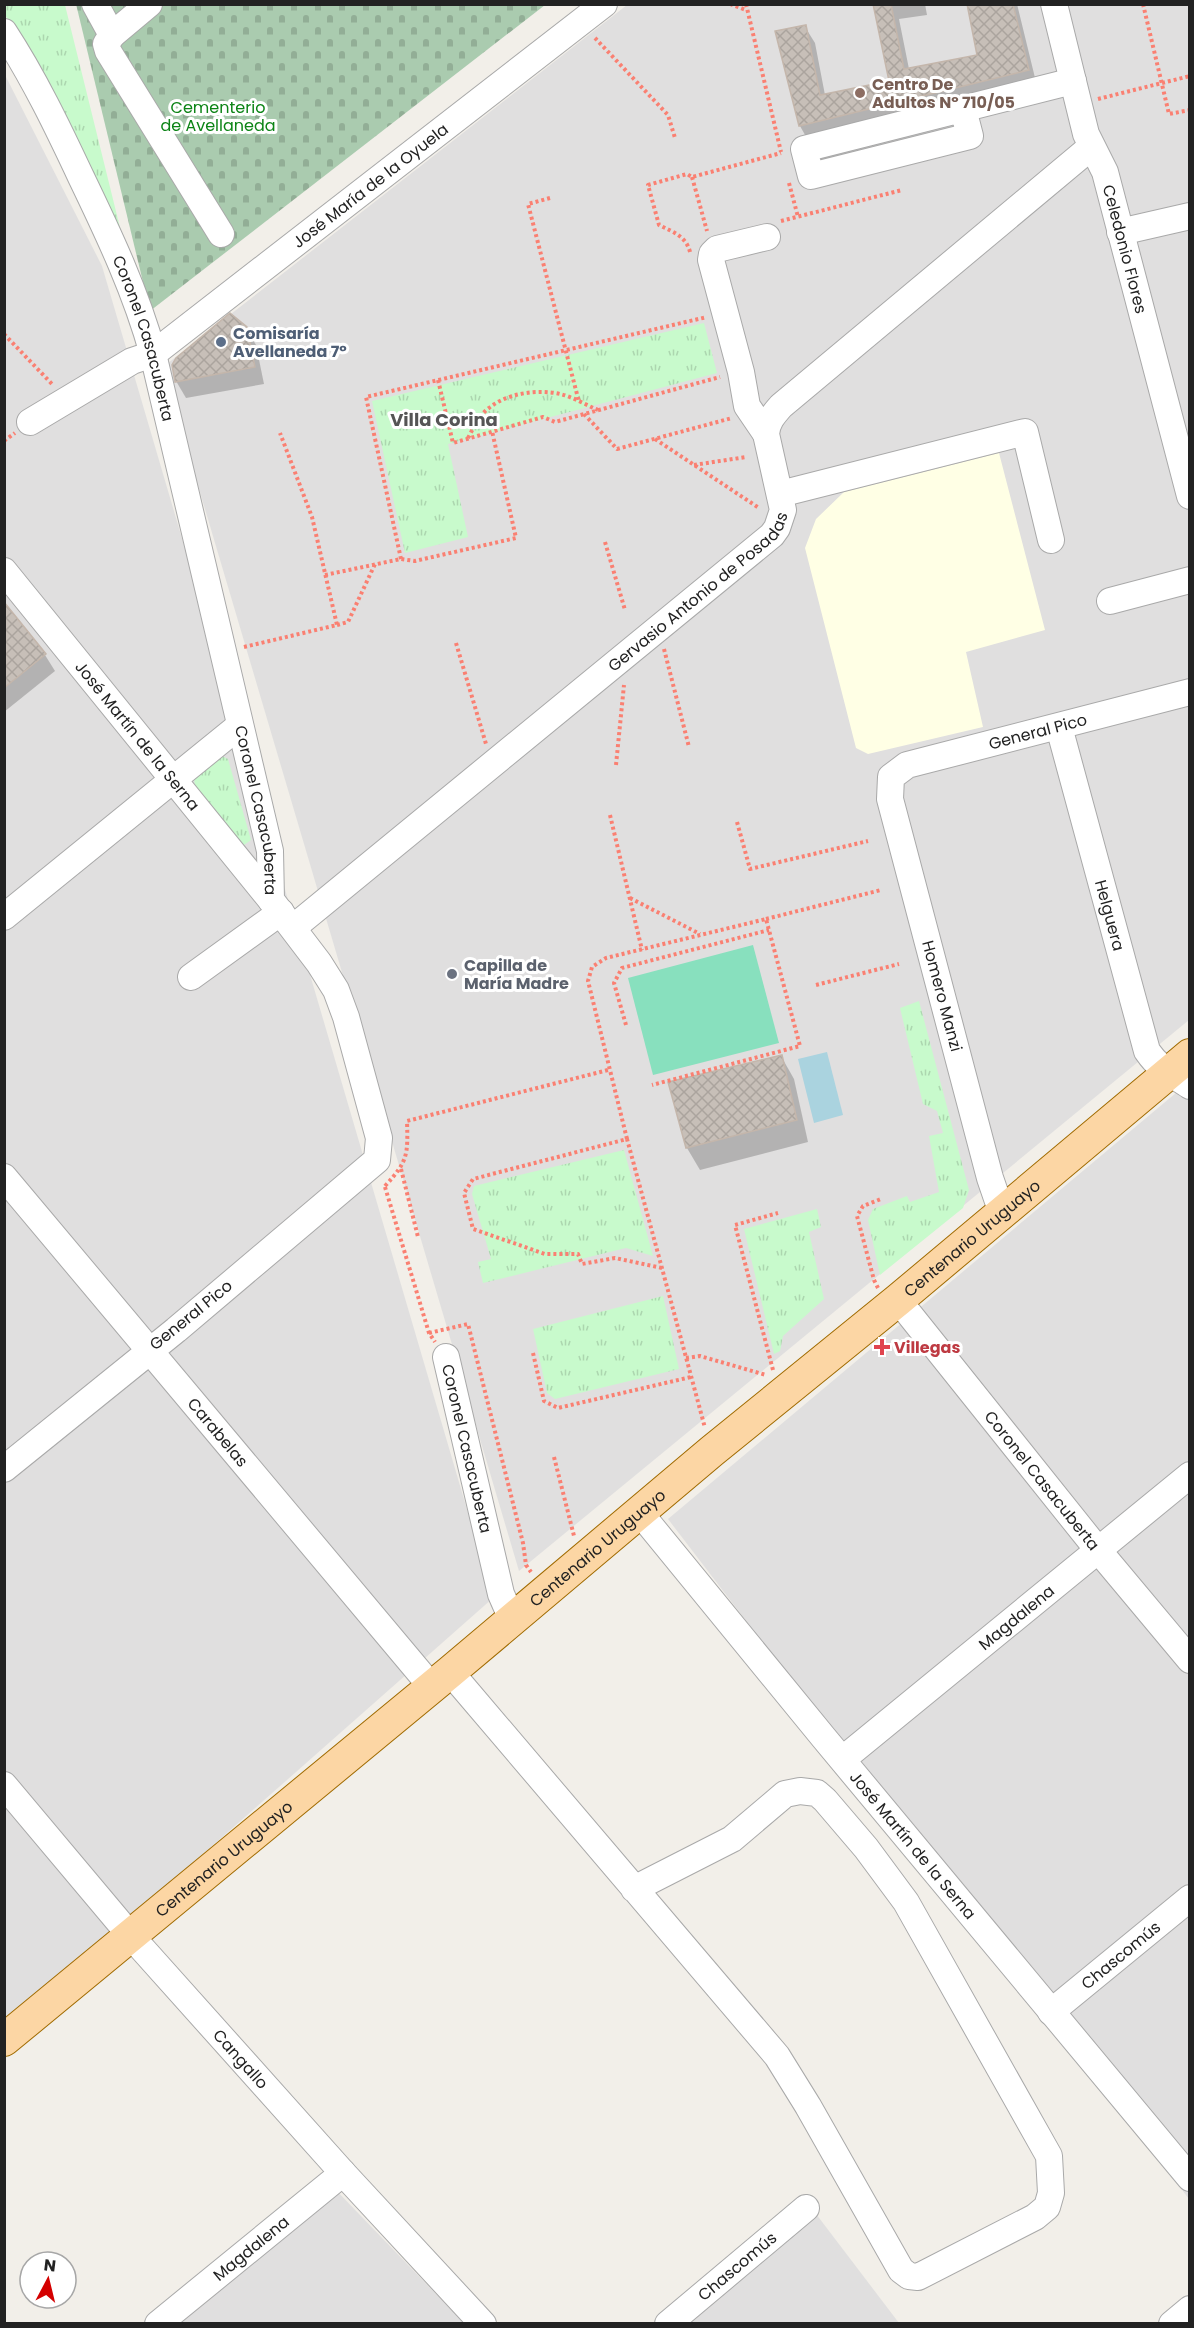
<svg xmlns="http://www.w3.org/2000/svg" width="1194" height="2328" font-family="Poppins,sans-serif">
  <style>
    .residential { fill: #e0dfdf }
    .education { fill: #ffffe5 }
    .cemetery { fill: url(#cemetery-stones) }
    .park { fill: url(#park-tufts) }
    .pitch { fill: #88e0be }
    .water { fill: #aad3df }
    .shadow { fill: #0003 }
    .building { fill: url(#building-cross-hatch); stroke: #c4b6ab; stroke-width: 1.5 }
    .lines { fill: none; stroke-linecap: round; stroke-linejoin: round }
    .minor-casing { stroke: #a9a9a9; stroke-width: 28 }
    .major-casing { stroke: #a06b00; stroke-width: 34 }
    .path { stroke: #fa8072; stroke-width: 4; stroke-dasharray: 3 3; stroke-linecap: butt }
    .minor { stroke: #fff; stroke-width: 26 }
    .major { stroke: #fcd6a4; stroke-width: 32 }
    .education-dot { fill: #8d6e63; stroke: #fff; stroke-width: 2 }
    .service-dot { fill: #5c6f8a; stroke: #fff; stroke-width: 2 }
    .worship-dot { fill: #6b7280; stroke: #fff; stroke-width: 2 }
    .health-dot { fill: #e0444e; stroke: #fff; stroke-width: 2 }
    .labels { text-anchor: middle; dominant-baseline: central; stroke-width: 6; stroke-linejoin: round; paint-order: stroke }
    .education-label { font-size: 16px; font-weight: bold; fill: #785e54; stroke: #fff; text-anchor: start }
    .park-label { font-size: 16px; fill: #0c8416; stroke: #fff }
    .street-label { font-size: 16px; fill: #222; stroke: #fff }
    .service-label { font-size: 16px; font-weight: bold; fill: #4e5e75; stroke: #fff; text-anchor: start }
    .worship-label { font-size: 16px; font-weight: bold; fill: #5b616d; stroke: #fff; text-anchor: start }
    .health-label { font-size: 16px; font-weight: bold; fill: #be3a42; stroke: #fff; text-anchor: start }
    .neighbourhood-label { font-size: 18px; font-weight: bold; fill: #555; stroke: #fff }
  </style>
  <defs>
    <pattern id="cemetery-stones" width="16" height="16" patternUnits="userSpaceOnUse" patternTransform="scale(1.5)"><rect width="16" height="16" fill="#aacbaf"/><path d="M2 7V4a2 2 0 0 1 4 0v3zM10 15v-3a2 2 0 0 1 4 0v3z" fill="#92ae96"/></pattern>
    <pattern id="park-tufts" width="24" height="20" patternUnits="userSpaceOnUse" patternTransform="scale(1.5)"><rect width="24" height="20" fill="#c8facc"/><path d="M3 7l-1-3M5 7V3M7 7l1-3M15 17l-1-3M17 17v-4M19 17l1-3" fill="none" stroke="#acd6af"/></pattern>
    <pattern id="building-cross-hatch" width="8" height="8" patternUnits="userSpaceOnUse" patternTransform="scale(1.5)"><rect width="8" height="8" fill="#c7bfb8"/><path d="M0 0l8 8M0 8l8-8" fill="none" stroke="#aba49e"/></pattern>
  </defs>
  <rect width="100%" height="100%" fill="#f2efe9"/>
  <g class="residential">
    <path d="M627,5H1189V1020L519,1571L163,367Z"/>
    <path d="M4,73L102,266L493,1598L5,2029Z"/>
    <path d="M1189,1082V2199L668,1519Z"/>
    <path d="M334,2188L464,2323L155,2324Z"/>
    <path d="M810,2206L899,2323L688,2324Z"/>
  </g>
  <path class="education" d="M999,453L1045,630L966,652L983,727L868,754L856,748L805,548L816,519L844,492Z"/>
  <path class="cemetery" d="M76,4L545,5L150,311Z"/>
  <g class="park">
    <path d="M4,5H65L129,264L36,62L5,15Z"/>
    <path d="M704,323L717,373L448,444L468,537L405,553L372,401Z"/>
    <path d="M220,755L228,759L251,840L244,845L195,786L194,778Z"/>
    <path d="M919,1001L969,1190L963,1208L880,1275L868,1220L873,1209L907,1196L910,1202L939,1192L929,1136L943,1133L937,1111L923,1104L900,1008Z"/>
    <path d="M624,1150L653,1256L626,1248L483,1283L478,1262L491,1259L472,1194L474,1186Z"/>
    <path d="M817,1209L821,1227L809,1232L824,1299L783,1336L780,1351L774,1354L744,1229Z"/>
    <path d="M663,1296L679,1369L555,1399L547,1393L533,1329Z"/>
  </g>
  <path class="pitch" d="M753,945L779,1043L653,1075L628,978Z"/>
  <path class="water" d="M827,1052L843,1115L814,1123L798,1059Z"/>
  <g class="shadow">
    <path d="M875,4H925L927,15L899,19L909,69L979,56L969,4H1017L1037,86L809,142L800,126L805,27L815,43L825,95L890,82Z"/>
    <path d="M230,315L246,328L256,345L264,384L186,398L176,381L177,359Z"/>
    <path d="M4,604L45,655L55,671L4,712Z"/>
    <path d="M781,1056L794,1079L808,1142L700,1170L687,1148Z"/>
  </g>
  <g class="building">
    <path d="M873,4H891L904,69L977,55L967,4H1013L1029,70L799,126L775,31L806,25L820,95L889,81Z"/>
    <path d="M230,313L247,327L255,367L175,382L172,365L176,358Z"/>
    <path d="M4,602L46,654L4,688Z"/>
    <path d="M782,1055L797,1120L686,1148L668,1082Z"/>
  </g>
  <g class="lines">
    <defs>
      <g id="minor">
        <path d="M95,4L112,35"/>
        <path d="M149,4L112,35L106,44L108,51L221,234"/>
        <path id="s1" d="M1054,4L1086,134L1105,172L1190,496"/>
        <path id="s2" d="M4,32C34,78 58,128 81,177C109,235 136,292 153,354L270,851L271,900L319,963L336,990L346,1017L379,1138L377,1160L176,1330L4,1469"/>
        <path d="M963,109L970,136L811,176L804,149L1073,81"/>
        <path d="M1120,232L1190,216"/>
        <path id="s3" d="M30,422L132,361L153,354L604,4"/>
        <path d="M766,434L747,406L741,372L711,260L712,254L717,249L767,237"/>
        <path d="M780,494L1025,432L1051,540"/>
        <path id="s4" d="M4,571L271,900"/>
        <path d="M1110,601L1190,580"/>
        <path id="s5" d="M1059,727L1147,1051C1160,1070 1172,1074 1190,1086"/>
        <path d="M4,917L239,726"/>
        <path id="s6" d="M294,927L772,535L777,528L783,510L766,434C767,422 773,415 781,406L1091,147"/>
        <path d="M191,977L281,912"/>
        <path id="s7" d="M4,1177L431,1686"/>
        <path id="s8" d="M1002,1213L990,1178L890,799L891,777L907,765L1190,692"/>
        <path id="s9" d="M898,1300L1098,1550L1190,1660"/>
        <path id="s10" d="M446,1357L501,1594L512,1619"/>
        <path id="s11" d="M640,1513L824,1738L1190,2178"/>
        <path d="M450,1672L463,1687L777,2056L808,2106L901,2270L909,2276L918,2277L1035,2217L1047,2207L1051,2193L1049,2156L906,1902L866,1848L825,1800L817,1793L800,1791L785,1794L732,1839L634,1889"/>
        <path id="s12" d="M843,1759L1190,1475"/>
        <path id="s13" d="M4,1785L130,1935L343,2173L483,2324"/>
        <path id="s14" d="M1051,2012L1190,1898"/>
        <path id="s15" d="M158,2324L343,2173"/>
        <path id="s16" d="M668,2324L806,2208"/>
        <path d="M1172,2324L1190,2309"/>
      </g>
      <g id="major">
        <path id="s17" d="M4,2040L450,1672L712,1451L898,1300L1190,1055"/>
      </g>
    </defs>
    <use href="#minor" class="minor-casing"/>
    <use href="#major" class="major-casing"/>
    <g class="path">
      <path d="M730,4L746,10"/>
      <path d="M746,4L781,152"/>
      <path d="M1143,4L1169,114L1190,110"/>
      <path d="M595,38L668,115L675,138"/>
      <path d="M1098,99L1190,76"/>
      <path d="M692,177L707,231"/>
      <path d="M789,183L798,217"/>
      <path d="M550,198L528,204L579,402"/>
      <path d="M781,221L902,190"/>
      <path d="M690,252C686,236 673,232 659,225L648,185L687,174L692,177L781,153"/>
      <path d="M4,334L52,384"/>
      <path d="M438,380L453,443L543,417L555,422L720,377"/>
      <path d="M584,414L617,449L732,418"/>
      <path d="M468,438C474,427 479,415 489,408C507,393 538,389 560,394C573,397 586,405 598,410"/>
      <path d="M655,439L759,508"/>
      <path d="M4,441L15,433"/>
      <path d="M694,465L746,457"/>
      <path d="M605,542L625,610"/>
      <path d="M401,559L366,397L707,317"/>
      <path d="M325,575L401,559L415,561L516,538L492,431"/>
      <path d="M337,625L348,622L375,564"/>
      <path d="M456,643L486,744"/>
      <path d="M244,647L337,625L312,517L280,433"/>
      <path d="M664,649L689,747"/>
      <path d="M616,765L624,685"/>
      <path d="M610,815L642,950"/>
      <path d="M737,822L750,869L868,841"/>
      <path d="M630,898L700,934"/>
      <path d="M766,919L881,890"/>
      <path d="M816,985L899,964"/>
      <path d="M626,1025L614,983L622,968L769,930"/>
      <path d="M627,1139L588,981L592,967L606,958L766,919L800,1046L652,1085"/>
      <path d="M401,1169L418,1237"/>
      <path d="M385,1186C408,1161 408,1155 407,1121L608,1070"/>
      <path d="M385,1187L429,1333L435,1342"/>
      <path d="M662,1268L615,1258L582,1264L578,1254H545L473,1229L464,1193L473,1179L627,1139C653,1235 679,1331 705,1428"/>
      <path d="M878,1288L874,1280L857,1216L863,1206L881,1199"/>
      <path d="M429,1333L468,1324L523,1543L526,1565L531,1572"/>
      <path d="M533,1353L544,1401L558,1408L691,1377"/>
      <path d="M686,1358L700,1356L766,1375"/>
      <path d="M773,1370L735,1225L778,1213"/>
      <path d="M554,1457L574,1536"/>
    </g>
    <use href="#minor" class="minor"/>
    <use href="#major" class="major"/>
  </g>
  <circle class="education-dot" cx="860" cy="93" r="6"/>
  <circle class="service-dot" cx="221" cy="342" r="6"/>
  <circle class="worship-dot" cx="452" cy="974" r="6"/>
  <path class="health-dot" d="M879 1338h6v6h6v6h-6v6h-6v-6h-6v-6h6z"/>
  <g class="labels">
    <g class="education-label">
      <text x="872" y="84">Centro De<tspan x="872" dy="18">Adultos Nº 710/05</tspan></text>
    </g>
    <g class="park-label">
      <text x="218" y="107">Cementerio<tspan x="218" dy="18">de Avellaneda</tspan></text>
    </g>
    <g class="street-label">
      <text stroke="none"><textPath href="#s3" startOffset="416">José María de la Oyuela</textPath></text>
      <text stroke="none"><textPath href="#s1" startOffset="256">Celedonio Flores</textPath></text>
      <text stroke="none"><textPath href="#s2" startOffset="338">Coronel Casacuberta</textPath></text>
      <text stroke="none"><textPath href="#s6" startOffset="526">Gervasio Antonio de Posadas</textPath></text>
      <text stroke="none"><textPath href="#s8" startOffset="606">General Pico</textPath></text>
      <text stroke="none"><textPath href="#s4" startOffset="212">José Martín de la Serna</textPath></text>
      <text stroke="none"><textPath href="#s2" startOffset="824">Coronel Casacuberta</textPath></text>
      <text stroke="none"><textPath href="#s5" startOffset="195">Helguera</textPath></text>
      <text transform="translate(942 996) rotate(75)">Homero Manzi</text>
      <text stroke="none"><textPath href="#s17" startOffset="1257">Centenario Uruguayo</textPath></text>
      <text transform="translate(191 1315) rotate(-39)">General Pico</text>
      <text stroke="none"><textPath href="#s7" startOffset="333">Carabelas</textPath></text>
      <text stroke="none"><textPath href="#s10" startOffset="94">Coronel Casacuberta</textPath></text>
      <text stroke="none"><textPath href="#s9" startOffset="231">Coronel Casacuberta</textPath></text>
      <text stroke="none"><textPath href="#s17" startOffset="771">Centenario Uruguayo</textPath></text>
      <text stroke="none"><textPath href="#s12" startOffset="224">Magdalena</textPath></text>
      <text stroke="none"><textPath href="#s11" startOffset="430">José Martín de la Serna</textPath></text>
      <text stroke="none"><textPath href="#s17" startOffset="285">Centenario Uruguayo</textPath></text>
      <text stroke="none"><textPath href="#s14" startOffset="90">Chascomús</textPath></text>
      <text stroke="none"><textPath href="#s13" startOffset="362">Cangallo</textPath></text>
      <text stroke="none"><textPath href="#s15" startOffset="120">Magdalena</textPath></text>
      <text stroke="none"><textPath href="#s16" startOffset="90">Chascomús</textPath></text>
    </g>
    <g class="service-label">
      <text x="233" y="333">Comisaría<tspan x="233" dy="18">Avellaneda 7°</tspan></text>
    </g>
    <g class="worship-label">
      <text x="464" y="965">Capilla de<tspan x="464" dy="18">María Madre</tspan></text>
    </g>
    <g class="health-label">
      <text x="894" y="1347">Villegas</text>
    </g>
    <g class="neighbourhood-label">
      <text x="444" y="419">Villa Corina</text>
    </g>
  </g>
  <rect width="1194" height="2328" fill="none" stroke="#222222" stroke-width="12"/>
  <g transform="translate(48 2280) rotate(7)"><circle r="28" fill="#ffffff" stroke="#a7a7a7" stroke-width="1.5"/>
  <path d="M0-4.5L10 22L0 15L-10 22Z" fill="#d40000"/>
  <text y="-9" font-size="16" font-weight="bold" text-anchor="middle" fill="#222222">N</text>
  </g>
</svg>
